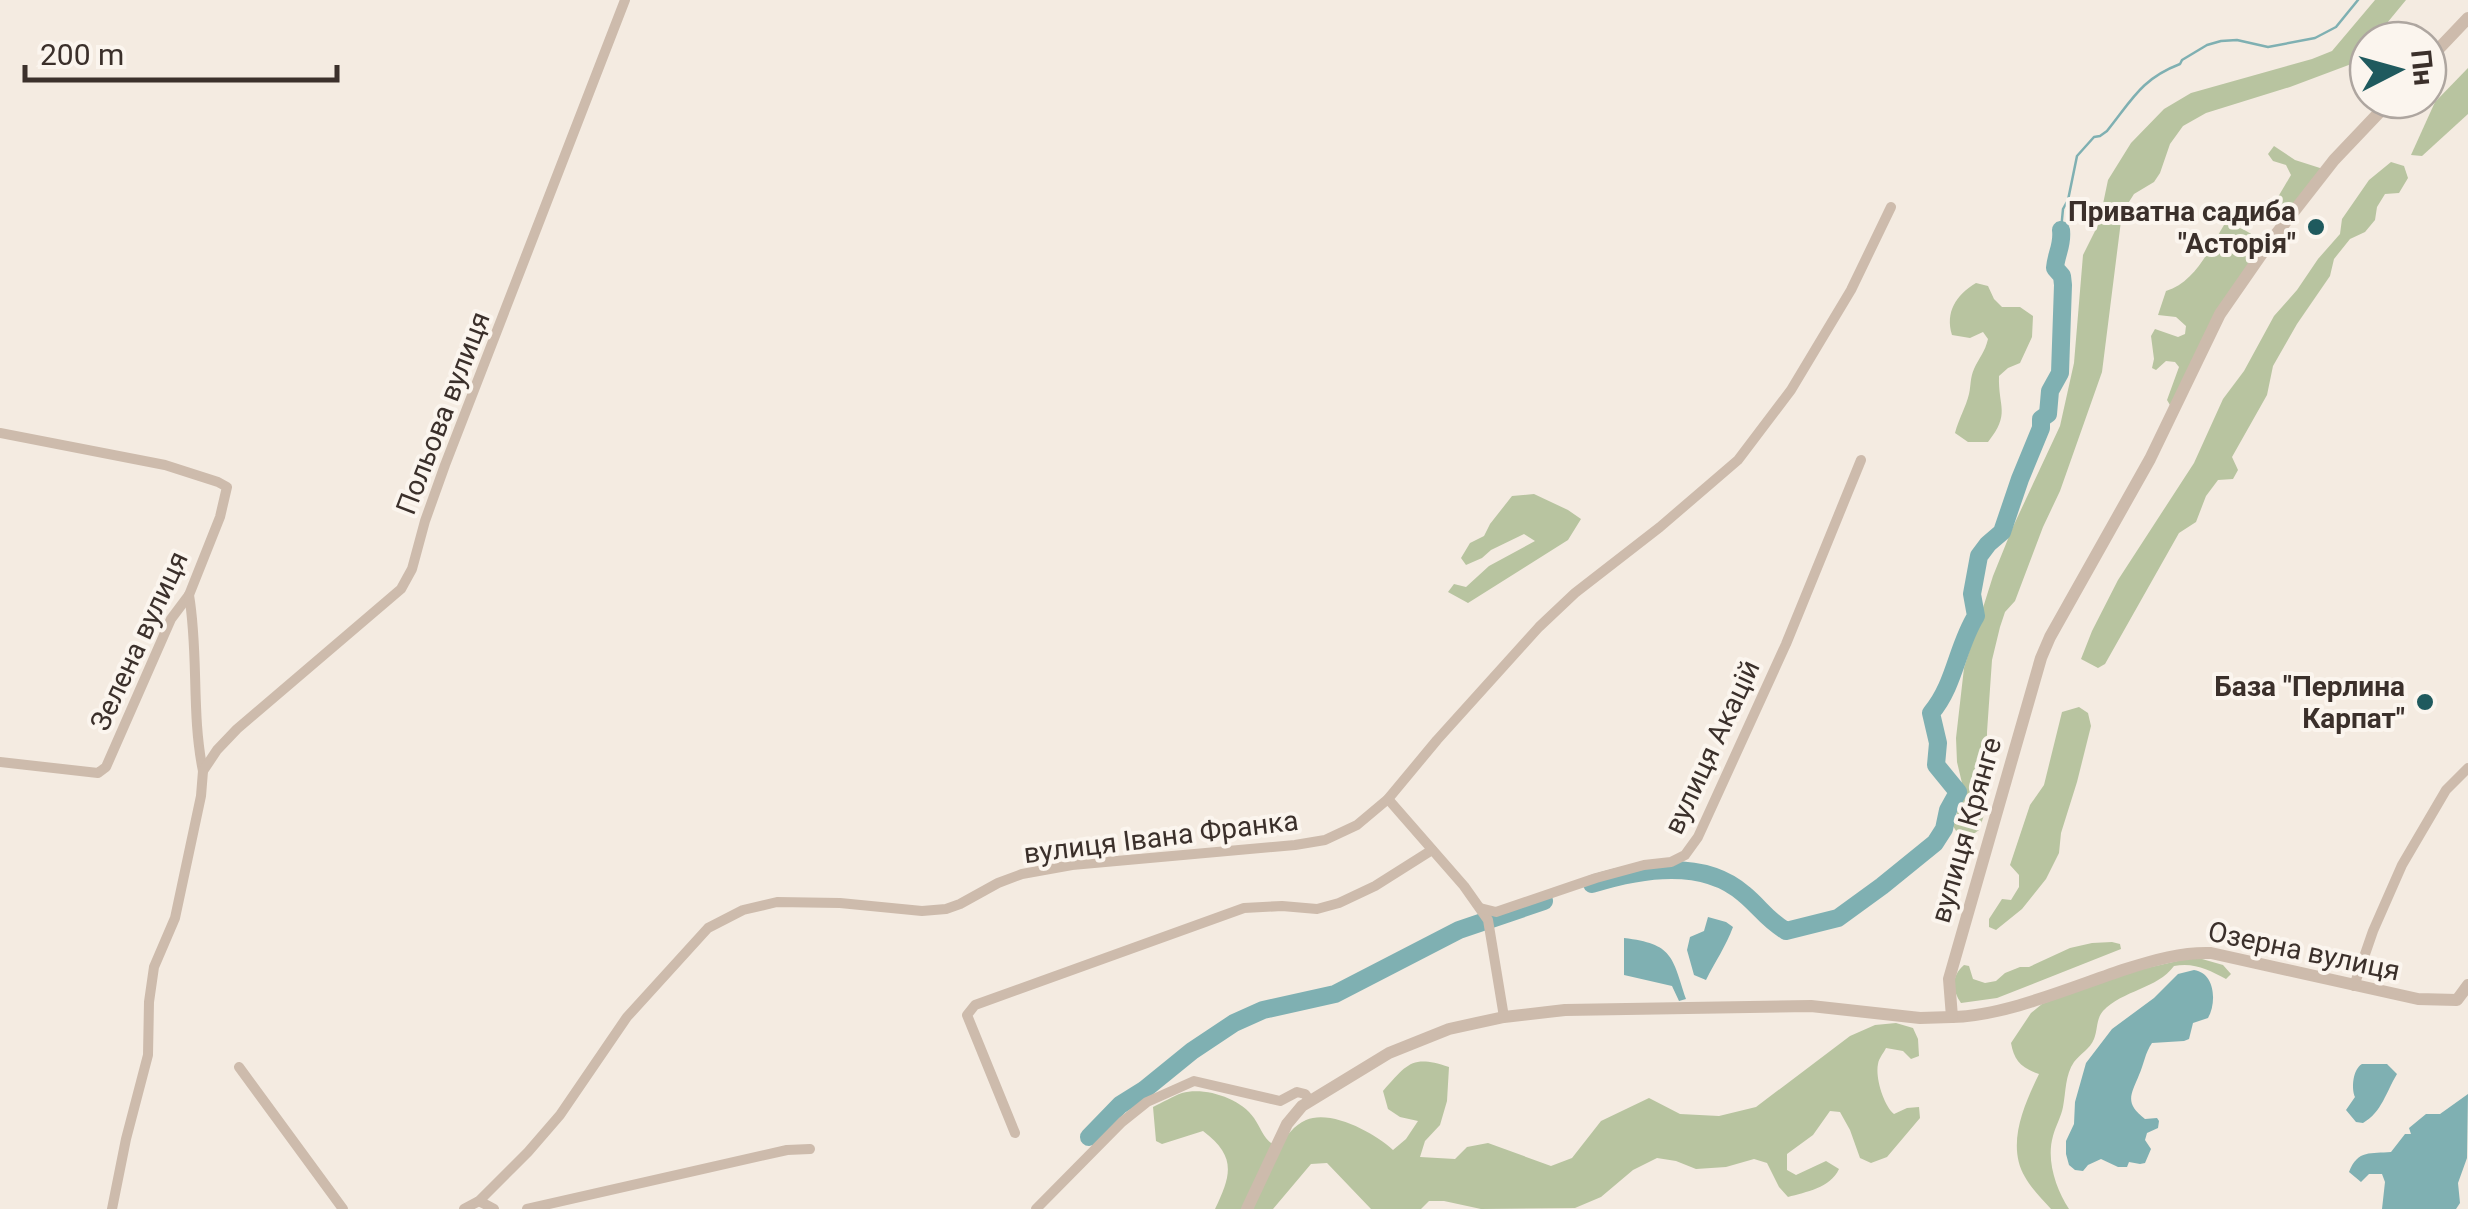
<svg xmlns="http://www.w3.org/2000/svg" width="2468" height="1209" font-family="Roboto,sans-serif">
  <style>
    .green { fill: #b8c4a0 }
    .water { fill: #7fb0b2 }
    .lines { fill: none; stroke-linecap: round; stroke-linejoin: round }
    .stream { stroke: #7fb0b2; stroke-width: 2.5 }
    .river { stroke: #7fb0b2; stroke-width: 18 }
    .minor { stroke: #cdbbac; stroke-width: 10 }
    .tertiary { stroke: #cdbbac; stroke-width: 12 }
    .poi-dot { fill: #1f5a5e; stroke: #fbf5ee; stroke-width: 4 }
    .labels { text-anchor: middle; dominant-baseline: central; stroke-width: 8; stroke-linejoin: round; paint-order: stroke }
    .poi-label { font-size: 28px; font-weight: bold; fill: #3b302b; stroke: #fbf5ee; text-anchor: end }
    .street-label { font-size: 28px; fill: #3b302b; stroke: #fbf5ee }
  </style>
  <rect width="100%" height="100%" fill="#f4ebe1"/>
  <g class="green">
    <path d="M2375,0H2406L2373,40H2368V46L2354,63L2290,87L2206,113L2183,126L2170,144L2160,173L2154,182L2134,194L2122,213L2102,372L2060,491L2043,527L2015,601L2005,612L2000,627L1992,660L1987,732V785L1985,812L1979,830L1968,838L1958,834L1953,826L1959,807L1962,783L1957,762L1956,738L1964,668L1993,576L2012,529L2060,426L2074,363L2083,255L2099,223L2108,180L2131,143L2164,109L2191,93L2312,59L2332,51Z"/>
    <path d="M2468,68V114L2422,156L2411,155L2435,102Z"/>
    <path d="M2274,146L2295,160L2320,168L2321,171L2277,225C2268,218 2265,210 2268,199L2278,197L2291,175L2286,165L2273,161L2268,154Z"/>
    <path d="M2391,162L2404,166L2408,178L2399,193L2385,194L2377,207L2375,220L2365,232L2350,239L2334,259L2330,276L2297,324L2273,366L2267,395L2232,457L2238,470L2233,479L2218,480L2206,496L2196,522L2179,533L2105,664L2098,668L2081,659L2092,631L2118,580L2194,463L2223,399L2244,371L2274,316L2297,290L2318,259L2340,234L2342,219L2369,180Z"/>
    <path d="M2224,225C2238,225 2254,233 2262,244L2170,405L2167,400L2179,367L2175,362L2166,361L2156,370L2152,368L2154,359L2151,336L2155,329L2178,337L2185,334L2186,326L2176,317L2158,315L2166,291C2195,282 2209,250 2224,225Z"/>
    <path d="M1976,283L1988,286L1994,299L2002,307H2020L2033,316L2032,337L2020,363L2008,368L1999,376C1998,408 2011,413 1988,442H1968L1955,433C1959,418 1966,407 1969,394C1971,385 1970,378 1974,369C1979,358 1985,352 1988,339L1983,332L1970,338L1952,335C1945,312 1956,295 1976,283Z"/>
    <path d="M1534,494L1568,510L1581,519L1568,540L1468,603L1448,592L1454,584L1466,587L1489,566L1535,541L1524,534L1491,550L1482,558L1466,565L1461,558L1470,543L1484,536L1490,524L1512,496Z"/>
    <path d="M2079,707L2088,713L2091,726L2077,782L2061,833L2059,853L2046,879L2022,909L1996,930L1989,927V919L2002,899L2011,900L2019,887V875L2010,865L2030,805L2044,785L2062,712Z"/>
    <path d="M2112,942L2120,944L2121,949L1997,998L1961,1003C1952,990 1951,976 1964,965L1969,966L1973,979L1985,983L1996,981L2005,973L2020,967H2029L2070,948L2092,943Z"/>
    <path d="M2195,957L2223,965L2231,974L2226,979C2209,970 2194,962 2174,966C2157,989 2123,990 2103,1011C2096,1019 2098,1029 2094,1039C2090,1049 2080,1054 2074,1062C2065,1075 2066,1092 2063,1107C2061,1117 2056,1125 2053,1136C2046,1160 2056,1189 2069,1209H2051C2042,1199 2031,1188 2025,1177C2006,1145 2024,1105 2039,1074C2021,1068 2014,1060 2011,1043L2031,1013L2042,1004L2125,973Z"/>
    <path d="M1896,1023L1913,1028L1918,1039L1919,1056L1911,1059L1903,1051L1886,1048C1883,1054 1879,1058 1878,1064C1875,1078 1884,1106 1894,1114L1907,1108L1919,1107L1920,1118L1887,1157L1871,1163L1860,1158L1850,1130L1840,1112L1830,1111L1813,1135L1787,1154V1170L1796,1175L1826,1161L1839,1169C1830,1188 1806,1192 1788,1197L1779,1187L1767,1163L1754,1159L1726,1167L1696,1169L1676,1161L1657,1158L1633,1170L1601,1197L1575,1208L1481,1209L1444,1201H1429L1421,1209H1371L1327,1163L1311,1164L1273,1209H1215C1232,1174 1236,1156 1203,1131L1162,1144L1156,1141L1153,1107C1162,1103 1173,1096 1182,1093C1205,1087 1240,1098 1254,1118C1262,1130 1264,1141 1278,1147C1286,1137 1294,1125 1306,1120C1331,1109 1375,1133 1393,1150L1406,1139L1418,1121L1400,1117L1388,1109L1383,1091C1408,1063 1412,1055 1449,1067L1447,1101L1440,1125L1425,1141L1420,1157L1455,1159L1467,1147L1488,1143L1551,1166L1572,1158L1601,1121L1649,1098L1680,1114L1719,1116L1756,1107L1850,1036L1875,1025Z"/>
  </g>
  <g class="water">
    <path d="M1708,917L1726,922L1733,927C1726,946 1715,962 1706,980L1694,975L1687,950L1690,937L1704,931Z"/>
    <path d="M1624,938C1673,944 1672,956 1686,999L1679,1001L1672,986L1624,975Z"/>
    <path d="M2194,970C2215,973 2217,1002 2208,1018L2193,1023L2189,1039L2184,1041L2152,1043C2145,1053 2144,1064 2139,1075C2131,1095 2124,1103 2145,1119L2157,1118L2159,1121L2158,1128L2147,1133L2145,1140L2151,1149L2145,1163L2140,1164L2129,1162L2127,1167H2118L2101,1159L2088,1165L2083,1171L2075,1170L2069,1165L2066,1154V1141L2074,1124L2075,1102L2086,1063L2112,1029L2154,998L2178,974Z"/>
    <path d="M2362,1064H2387L2397,1074C2386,1092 2382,1112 2363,1123L2356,1122L2346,1110L2355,1097C2351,1088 2353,1069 2362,1064Z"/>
    <path d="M2468,1094L2467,1158L2458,1183L2460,1203L2456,1209H2382L2385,1182L2382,1174H2369L2361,1182L2349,1172C2358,1149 2371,1154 2391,1152L2405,1134H2411L2409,1128L2426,1114H2440Z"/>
  </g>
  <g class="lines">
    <path class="stream" d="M2061,230L2063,209L2068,200L2077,156L2094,137L2100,136L2107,131C2132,100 2141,79 2180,64L2182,60L2207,45L2221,41L2237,40L2268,47L2315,38L2336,27L2358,0"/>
    <g class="river">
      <path d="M1592,884C1640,869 1703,858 1744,894C1761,908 1766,919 1786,931L1838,918L1882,886L1935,843L1944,829L1948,810L1958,792L1936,765L1938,743L1931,713C1955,685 1957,646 1976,616L1972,594L1979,556L1988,544L2002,532L2020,479L2041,428V419L2048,414L2050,391L2060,373L2063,285L2062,276L2055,268C2056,254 2063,245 2061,230"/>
      <path d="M1089,1137L1120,1105L1144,1090L1192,1051L1234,1023L1263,1010L1335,994L1459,930L1544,901"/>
    </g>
    <g class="minor">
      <path d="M0,433L165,465L218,482L227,487L220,517L189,595L171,619L106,767L98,773L0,762"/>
      <path d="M189,595C199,654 191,713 203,771"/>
      <path d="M1388,799L1464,886L1488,920L1504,1017"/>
      <path d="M1480,908L1496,912L1596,878L1644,865L1671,862L1685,855L1698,837L1786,644L1861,460"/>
      <path d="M2354,986L2373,931L2402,865L2446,790L2468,768"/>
      <path d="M239,1067L343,1209"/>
      <path d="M1015,1133L967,1015L975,1005L1244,908L1282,906L1317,909L1339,903L1375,886L1432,850"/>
      <path d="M479,1201L494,1209"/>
      <path d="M112,1209L126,1139L148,1055L149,1002L154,967L175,918L201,796L203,771L217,750L237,729L401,589L412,569L425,521L445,465L625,0"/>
      <path d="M464,1209L479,1201L528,1152L560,1115L627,1017L708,928L743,910L777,902L840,903L922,911L946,909L960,904L998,883L1022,874L1072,865L1295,845L1325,840L1357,825L1388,799L1437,740L1539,627L1575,593L1660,527L1738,460L1791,390L1851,290L1891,207"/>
      <path d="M527,1209L787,1150L810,1149"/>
      <path d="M1036,1209L1122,1122L1147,1102L1194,1081L1280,1101L1297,1092L1305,1094L1310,1101"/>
    </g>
    <g class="tertiary">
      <path d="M2428,60L2468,18"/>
      <path d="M1952,1017C2006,1016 2074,986 2126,969C2154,960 2182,952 2211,953L2418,999L2457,1000L2468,985"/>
      <path d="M1247,1209L1287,1124L1302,1106L1389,1053L1449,1029L1504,1017L1565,1010L1811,1006L1920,1018L1952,1017L1949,979L2041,658L2050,637L2150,459L2220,314L2270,242L2334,160L2391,100"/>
    </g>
  </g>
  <g class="poi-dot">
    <circle cx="2316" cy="227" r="10"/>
    <circle cx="2425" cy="702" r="10"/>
  </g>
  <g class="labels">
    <g class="poi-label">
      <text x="2296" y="211">Приватна садиба<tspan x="2296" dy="32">"Асторія"</tspan></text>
      <text x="2405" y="686">База "Перлина<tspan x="2405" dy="32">Карпат"</tspan></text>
    </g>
    <g class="street-label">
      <text transform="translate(443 413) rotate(-69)">Польова вулиця</text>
      <text transform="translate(139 641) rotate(-65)">Зелена вулиця</text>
      <text transform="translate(1712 747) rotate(-65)">вулиця Акацій</text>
      <text transform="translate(1966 830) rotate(-74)">вулиця Крянге</text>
      <text transform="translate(1161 837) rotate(-7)">вулиця Івана Франка</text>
      <text transform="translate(2304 951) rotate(12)">Озерна вулиця</text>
    </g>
  </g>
  <g transform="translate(2398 70) rotate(84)"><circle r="48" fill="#fbf5ee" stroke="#aea6a0" stroke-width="2.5"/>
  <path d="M0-8L18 38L0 25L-18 38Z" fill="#1f5a5e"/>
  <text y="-15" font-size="28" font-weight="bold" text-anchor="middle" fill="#3b302b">Пн</text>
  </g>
  <path d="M25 65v15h312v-15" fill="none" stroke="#3b302b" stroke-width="5"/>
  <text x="40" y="65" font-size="30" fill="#3b302b" stroke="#fbf5ee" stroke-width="8" paint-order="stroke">200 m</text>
</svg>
